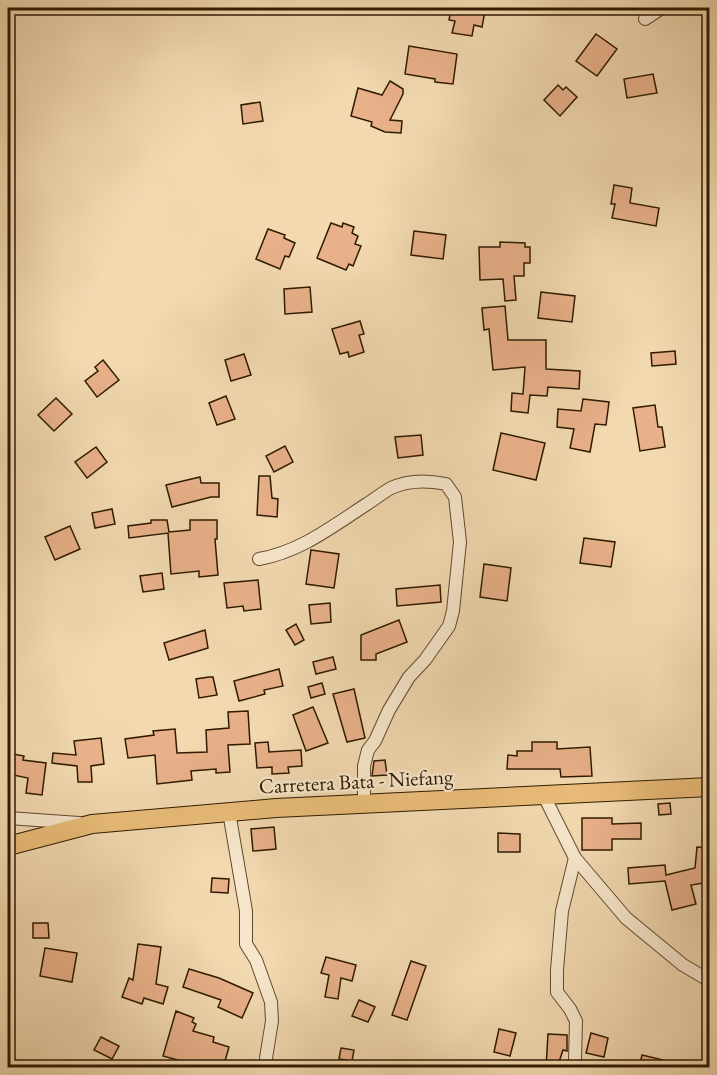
<svg xmlns="http://www.w3.org/2000/svg" width="717" height="1075" font-family="'EB Garamond',serif">
  <style>
    .building { fill: #e9b18a; stroke: #2f1b01; stroke-width: 1.5 }
    .lines { fill: none; stroke-linecap: round; stroke-linejoin: round }
    .street-casing { stroke: #604a2d; stroke-width: 14 }
    .primary-casing { stroke: #2f1b01; stroke-width: 20 }
    .street { stroke: #f7e6cc; stroke-width: 12 }
    .primary { stroke: #e9bc78; stroke-width: 18 }
    .labels { text-anchor: middle; dominant-baseline: central; stroke-width: 4.5; stroke-linejoin: round; paint-order: stroke }
    .street-label { font-size: 21px; fill: #2f1b01; stroke: #f7e6cc }
  </style>
  <rect width="100%" height="100%" fill="#f2d9b0"/>
  <filter id="stains"><feTurbulence type="fractalNoise" baseFrequency=".00333" numOctaves="4"/><feColorMatrix values="0 0 0 0 .2 0 0 0 0 .09 0 0 0 0 .02 0 0 0 .5 -.17"/></filter>
  <radialGradient id="worn" r=".72"><stop offset=".6" stop-color="#630" stop-opacity="0"/><stop offset="1" stop-color="#630" stop-opacity=".3"/></radialGradient>
  <g class="building">
    <path d="M459,8L485,11L482,27L474,25L472,36L452,33L455,21L449,20L451,10L458,12Z"/>
    <path d="M596,34L617,49L597,76L576,61Z"/>
    <path d="M409,46L457,54L453,84L435,82V79L405,74Z"/>
    <path d="M653,74L657,93L627,98L624,79Z"/>
    <path d="M390,81L403,89V94L390,120L402,121L401,133L385,132L371,126L372,122L351,116L358,88L382,95Z"/>
    <path d="M558,85L563,90L566,87L577,97L560,116L544,100Z"/>
    <path d="M260,102L263,121L243,124L241,105Z"/>
    <path d="M614,185L632,188L630,203L659,208L656,226L612,218L615,204H611Z"/>
    <path d="M331,223L342,227L343,223L354,227L352,233L358,236L355,244L361,246L353,266L349,264L346,270L317,258Z"/>
    <path d="M268,229L285,235L284,238L295,243L289,257L285,256L280,269L256,259Z"/>
    <path d="M414,231L446,235L443,259L411,255Z"/>
    <path d="M500,242L525,243V247H530V263H524V276H514L516,300L505,301L503,279L480,280L479,247H500Z"/>
    <path d="M310,287L312,312L285,314L284,289Z"/>
    <path d="M541,292L575,296L572,322L538,318Z"/>
    <path d="M505,306L508,340H546V369L580,371L579,389L548,387L547,396L530,395L528,413L511,411L512,393L523,394L525,367L493,370L489,329L484,330L482,308Z"/>
    <path d="M360,321L364,334L359,335L364,352L349,357L348,352L340,354L332,329Z"/>
    <path d="M675,351L676,364L652,366L651,353Z"/>
    <path d="M244,354L251,375L231,381L225,360Z"/>
    <path d="M103,360L119,380L97,397L85,381L98,371L95,367Z"/>
    <path d="M226,396L235,419L217,425L209,403Z"/>
    <path d="M56,398L72,414L54,431L38,415Z"/>
    <path d="M583,399L609,402L606,425L595,424L590,452L570,448L574,429L557,427L558,409L581,411Z"/>
    <path d="M655,405L658,427H662L665,447L640,451L633,408Z"/>
    <path d="M501,433L545,443L536,480L493,470Z"/>
    <path d="M421,435L423,455L398,458L395,437Z"/>
    <path d="M285,446L293,462L274,472L266,456Z"/>
    <path d="M96,447L107,462L87,478L75,462Z"/>
    <path d="M259,476H270L272,498L278,499L277,517L257,515Z"/>
    <path d="M200,477L201,483H219V497H211L172,507L166,485Z"/>
    <path d="M112,509L115,524L95,528L92,513Z"/>
    <path d="M151,520H167L169,532L190,530V520H217V539H215L218,575L199,577V571L171,574L168,533L129,538L128,526L151,523Z"/>
    <path d="M70,526L80,549L55,560L45,537Z"/>
    <path d="M584,538L615,542L611,567L580,563Z"/>
    <path d="M311,550L339,554L334,588L306,584Z"/>
    <path d="M484,564L511,568L507,601L480,597Z"/>
    <path d="M162,573L164,589L143,592L140,576Z"/>
    <path d="M258,580L261,609L244,611L243,606L227,608L224,583Z"/>
    <path d="M440,585L441,602L397,606L396,589Z"/>
    <path d="M330,603L331,622L311,624L309,605Z"/>
    <path d="M399,620L407,642L376,654V660H361V635Z"/>
    <path d="M296,624L304,640L295,645L286,630Z"/>
    <path d="M205,630L208,648L169,660L164,643Z"/>
    <path d="M333,657L336,669L316,674L313,662Z"/>
    <path d="M279,669L283,686L264,690L265,694L239,701L234,681Z"/>
    <path d="M209,677H213L217,695L199,698L196,679Z"/>
    <path d="M322,683L325,694L311,698L308,687Z"/>
    <path d="M354,689L365,738L347,742L333,694Z"/>
    <path d="M313,707L328,743L306,751L293,715Z"/>
    <path d="M248,711L250,744L228,745L230,772L216,773V769L191,771L192,780L157,784L155,755L128,758L125,739L154,735L153,731L175,729L177,753L207,752L206,730L229,728L228,712Z"/>
    <path d="M101,738L104,764L91,766L92,782H78L77,766L52,763L53,753L76,755L74,741Z"/>
    <path d="M268,742L269,752L301,750L302,766L288,767L289,773L272,774V767L257,768L255,743Z"/>
    <path d="M532,742H557V749L590,747L592,776L561,777L560,769H507L508,755L517,756V751H532Z"/>
    <path d="M8,753L24,756L23,760L46,763L42,795L26,793L28,778L8,774Z"/>
    <path d="M385,760L387,775L372,776L374,761Z"/>
    <path d="M670,803L671,814L659,815L658,804Z"/>
    <path d="M582,818H612V824L641,823V839H612V850H582Z"/>
    <path d="M274,827L276,849L253,851L251,829Z"/>
    <path d="M498,833L520,834V852H498Z"/>
    <path d="M697,847L710,848V882L691,885L696,904L672,910L665,881L629,884L628,868L665,865L666,875L695,868Z"/>
    <path d="M212,878L229,879L228,893L211,892Z"/>
    <path d="M33,923H48L49,938H33Z"/>
    <path d="M138,944L161,947L156,984L168,987L163,1004L144,998L142,1004L122,997L129,978L133,980Z"/>
    <path d="M45,948L77,953L72,982L40,976Z"/>
    <path d="M326,957L356,965L352,981L341,978L338,999L325,997L329,975L321,973Z"/>
    <path d="M411,961L426,966L407,1020L392,1015Z"/>
    <path d="M189,969L219,978L253,993L242,1018L218,1007L221,1000L183,987Z"/>
    <path d="M359,1000L375,1007L368,1022L352,1016Z"/>
    <path d="M176,1011L194,1018L192,1022L196,1024L193,1031L214,1037L213,1042L229,1047L223,1068H214L197,1063L196,1065L163,1056Z"/>
    <path d="M499,1029L516,1033L510,1056L494,1052Z"/>
    <path d="M591,1033L608,1038L604,1057L586,1053Z"/>
    <path d="M548,1034L567,1035V1051L563,1050L557,1068H546Z"/>
    <path d="M101,1037L119,1046L112,1059L94,1050Z"/>
    <path d="M341,1048L354,1050L352,1061L339,1059Z"/>
    <path d="M642,1055L676,1063V1068H639Z"/>
  </g>
  <g class="lines">
    <defs>
      <g id="street">
        <path d="M8,10V11"/>
        <path d="M645,19L662,8"/>
        <path d="M259,559C300,552 333,526 367,504C375,499 382,493 391,488C408,480 427,480 446,484L455,497L460,542L453,611L449,626L425,660L409,677L389,710L375,741L368,750L364,766V803"/>
        <path d="M543,794L575,858L626,918L683,965L710,981"/>
        <path d="M229,812L246,911V944L256,960L271,1002L272,1021L266,1058L268,1068"/>
        <path d="M8,818L79,823"/>
        <path d="M575,858L562,911L557,970V992L570,1009L576,1021L575,1060L577,1068"/>
      </g>
      <path id="primary" d="M8,846L92,824L276,808L710,787"/>
    </defs>
    <use href="#street" class="street-casing"/>
    <use href="#primary" class="primary-casing"/>
    <use href="#street" class="street"/>
    <use href="#primary" class="primary"/>
  </g>
  <g class="labels">
    <g class="street-label">
      <text transform="translate(356 781) rotate(-3)">Carretera Bata - Niefang</text>
    </g>
  </g>
  <rect width="717" height="1075" fill="none" stroke="#f2d9b0" stroke-width="30"/>
  <rect x="9" y="9" width="699" height="1057" fill="none" stroke="#2f1b01" stroke-width="3"/>
  <rect x="15" y="15" width="687" height="1045" fill="none" stroke="#2f1b01" stroke-width="1.5"/>
  <rect width="100%" height="100%" filter="url(#stains)"/>
  <rect width="100%" height="100%" fill="url(#worn)"/>
</svg>
